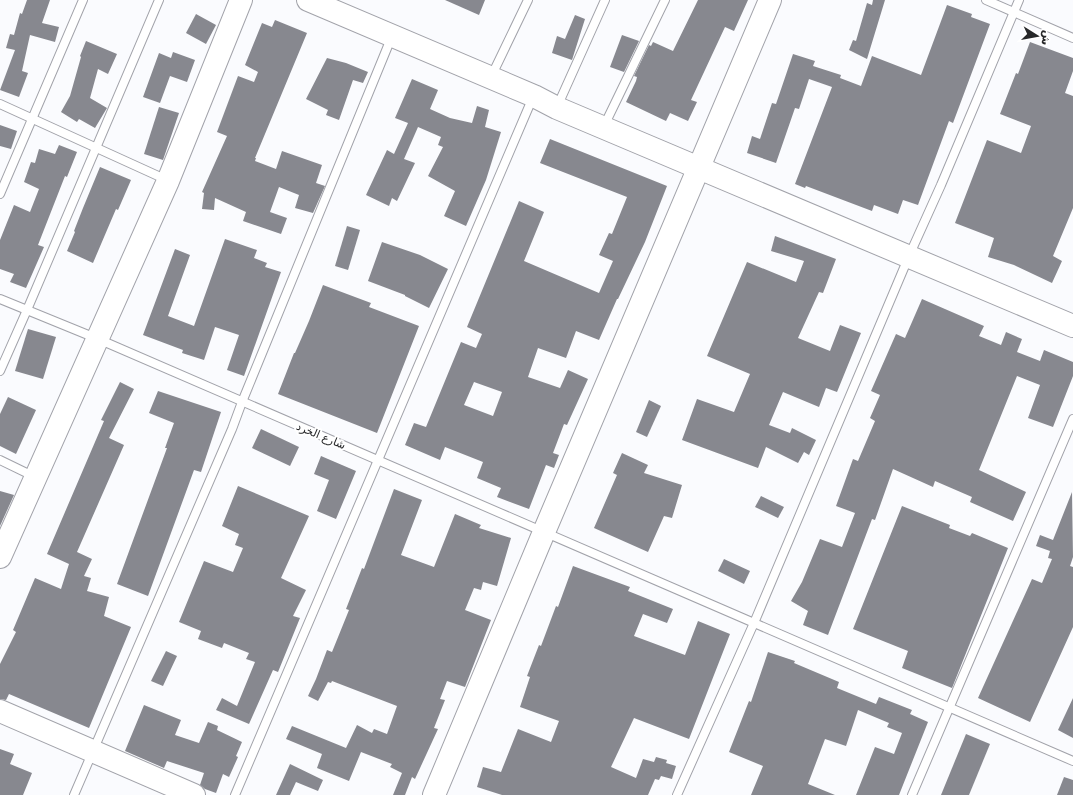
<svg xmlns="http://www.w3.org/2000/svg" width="1073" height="795" font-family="'DejaVu Sans','Noto Sans Arabic',sans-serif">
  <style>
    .building { fill: #87888f; fill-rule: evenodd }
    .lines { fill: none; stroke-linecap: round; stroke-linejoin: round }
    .lane-casing { stroke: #a2a3aa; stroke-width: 10 }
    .secondary-casing { stroke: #a2a3aa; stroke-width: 24 }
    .lane { stroke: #fff; stroke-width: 8 }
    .secondary { stroke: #fff; stroke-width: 22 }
    .labels { text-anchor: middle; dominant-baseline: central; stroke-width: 4; stroke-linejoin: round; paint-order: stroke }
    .street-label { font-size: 11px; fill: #262729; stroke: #fff }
  </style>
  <rect width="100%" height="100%" fill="#fafbfe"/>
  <g class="building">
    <path d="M27,0H50L42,23L59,27L55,42L30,35L22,71L28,73L19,97L0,90L15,50L6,48L10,34L14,35L20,13L22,14Z"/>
    <path d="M445,0H485L479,15Z"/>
    <path d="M698,0H748L734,31L725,27L691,100L697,102L688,121L670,113L666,121L626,102L636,81L637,77L634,76L649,45L651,46L653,42L673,51Z"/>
    <path d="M873,0H885L867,59L849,50L853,40L856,41L867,3L872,5Z"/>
    <path d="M947,5L972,14L971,17L990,24L953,123L949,121L918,205L903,200L898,214L874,205L872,211L806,186L805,188L795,184L832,87L809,79L799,109L795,108L776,163L747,153L752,136L760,139L772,103L776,104L793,54L815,61L813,66L841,75L840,78L861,86L872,56L921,75Z"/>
    <path d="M196,14L216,25L206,44L186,33Z"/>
    <path d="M575,15L585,19L572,60L552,53L557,36L565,39Z"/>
    <path d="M275,20L307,33L255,158H256L255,161L276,169L282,151L322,165L316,183L325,186L313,213L295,208L299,195L279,187L270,212L287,218L281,234L243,221L246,212L215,198L214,210L202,209L204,193L202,192L227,136L217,132L238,76L254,82L258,72L245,65L262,23L272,27Z"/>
    <path d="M622,35L639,41L624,72L610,67Z"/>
    <path d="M86,41L117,54L108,74L98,69L90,98L107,108L95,128L79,119L77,122L61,112L70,96L81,57L80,56Z"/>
    <path d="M1030,42L1073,58V71L1065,93L1073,96V208L1053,256L1062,261L1052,283L1014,265L988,257L994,238L955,223L987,140L1021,153L1031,126L1000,114L1016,73L1018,74Z"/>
    <path d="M173,52L195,60L187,82L170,76L160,103L143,97L159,53L171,58Z"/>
    <path d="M327,58L346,63L368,72L363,83L353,80L339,120L326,115L328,110L306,99Z"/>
    <path d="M412,79L438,90L430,109L450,118L472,123L477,106L489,110L485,127L501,132L486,180L466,226L444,216L455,191L428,176L443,147L438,145L441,137L418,127L404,159L415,163L397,201L392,198L389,206L366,195L387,150L394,154L408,123L395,118Z"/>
    <path d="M159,107L179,113L163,160L144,154Z"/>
    <path d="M0,125L17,131L11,149L0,146Z"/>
    <path d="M550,139L667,186L645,242L618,299H617L599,340L576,331L566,358L538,348L528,377L560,388L568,370L588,379L567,425L564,424L553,453L559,455L554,468L546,465L529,509L497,497L501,488L477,478L483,462L445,447L440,460L405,445L414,423L426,427L461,342L476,348L482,334L467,327L519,201L544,212L524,261L599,293L613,261L599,255L609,233L612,234L627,197L540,163ZM474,382L502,392L493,416L464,405Z"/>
    <path d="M59,145L77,152L67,177L65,176L38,245L44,247L26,288L10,282L14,274L0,269V240L14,205L30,212L39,189L24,182L31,162L35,163L39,149L55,154Z"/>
    <path d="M100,167L131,180L118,210L116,209L93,263L67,251L75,232L74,231L83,208Z"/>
    <path d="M347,226L360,230L348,270L335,266Z"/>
    <path d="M775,236L836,259L823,293L819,292L798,338L830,351L840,325L861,333L837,392L826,388L819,407L783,392L769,425L790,433L792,428L816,440L809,455L804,452L798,463L766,447L758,468L682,440L697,399L734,412L750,374L707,356L747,262L796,282L804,261L771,251Z"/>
    <path d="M225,239L257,250L254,258L267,263L265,267L281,272L244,376L227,370L239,335L215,327L204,360L182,353L183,350L143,335L175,249L190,255L168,316L194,326Z"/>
    <path d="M382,242L420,255L448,269L429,308L405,296V295L368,281Z"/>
    <path d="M323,285L371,303L369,307L419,326L377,433L278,394L294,353H295L309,321Z"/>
    <path d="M922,299L984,326L979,336L1001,345L1006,332L1022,339L1017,352L1040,361L1044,350L1073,362V376L1053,427L1028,418L1040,385L1017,376L979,470L1026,492L1013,521L970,502L972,497L935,481L933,487L893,469L875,520L872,519L828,635L803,625L808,611L791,601L802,582L820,539L842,547L855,513L836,506L853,459L858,461L875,421L870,418L880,395L871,391L896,334L905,338Z"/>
    <path d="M28,329L56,337L43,379L15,371Z"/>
    <path d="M120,382L134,389L109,438L124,445L77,552L92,559L84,576L91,578L87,591L109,597L104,616L131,627L89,728L9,694L6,700L0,699V664L16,632L13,630L35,578L61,589L69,564L47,554L104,421L101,420Z"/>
    <path d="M158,391L221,412L201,472L194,470L148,596L117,584L167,448H165L174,423L149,413Z"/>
    <path d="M8,397L36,410L16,454L0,446V414Z"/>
    <path d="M649,400L661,406L647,437L636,432Z"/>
    <path d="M261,429L299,447L290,466L252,448Z"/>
    <path d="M622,453L648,465L644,473L682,485L672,518L664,516L648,552L594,528L617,475L613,473Z"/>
    <path d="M321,456L356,471L336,519L317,511L329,480L314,474Z"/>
    <path d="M238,486L309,516L281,578L306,590L293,616L300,618L278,672L273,670L249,724L216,710L222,698L237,706L255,662L246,659L249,653L224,643L222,648L198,639L201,631L179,622L204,561L233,572L243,548L235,545L239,534L222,526Z"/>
    <path d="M394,489L422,500L401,555L434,567L455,514L481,525L479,528L511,538L497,586L483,582L481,590L474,588L465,610L491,620L465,687L447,681L440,699L445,700L434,728L438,729L415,779L412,777L405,795H393L402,773L390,767L392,764L361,752L349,781L317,768L322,754L286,739L292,726L346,748L357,725L372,733L374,729L387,734L397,706L332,681L331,683L328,682L318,701L308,696L316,679L327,650L332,652L349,610L346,609L362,568L364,569Z"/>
    <path d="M0,491L14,495L0,526Z"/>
    <path d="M1072,492L1073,557L1070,566L1073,567V627L1030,722L978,698L1032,579L1042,583L1052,559L1048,558L1050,551L1036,546L1040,535L1053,540Z"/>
    <path d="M761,496L784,507L778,518L755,507Z"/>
    <path d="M902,506L950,525L949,528L970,536L972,533L1008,548L952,688L902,668L908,651L853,629Z"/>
    <path d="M724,559L750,571L744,584L718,571Z"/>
    <path d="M573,566L630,587L628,591L673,609L667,623L643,614L634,636L685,655L698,621L730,634L689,739L634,718L611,767L636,778L643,759L654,762L656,757L667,760L666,763L676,766L672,779L661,776L659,780L655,779L648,795H502L477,787L483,767L501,772L518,729L551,742L559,721L520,707L530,677L527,676L539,645L541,646L556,606L558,607Z"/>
    <path d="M166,651L177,656L163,686L151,681Z"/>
    <path d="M768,652L795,661L794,663L839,682L837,688L876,704L879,697L912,710L910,714L928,722L899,795H856L875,747L894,754L902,733L887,727L889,723L858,710L846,746L825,739L808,784L835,795H751L763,766L729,752L749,701L751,702Z"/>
    <path d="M1073,698V738L1058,730Z"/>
    <path d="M144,705L181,720L175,735L199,743L208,722L218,726L217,730L242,742L236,756L238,757L229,777L223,774L216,793L205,789L200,785L204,773L167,761L164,768L125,751Z"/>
    <path d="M966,734L990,744L969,795H941Z"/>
    <path d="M0,749L14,754L10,764L32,773L23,795H0Z"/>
    <path d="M290,764L323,780L318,791L296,782L290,795H276Z"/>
    <path d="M1064,777L1073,780V795H1057Z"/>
  </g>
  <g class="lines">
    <defs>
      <g id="lane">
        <path d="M986,0L1073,38"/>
        <path d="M491,77L528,0"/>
        <path d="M0,104L167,180"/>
        <path d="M557,107L605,0"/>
        <path d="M604,126L665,0"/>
        <path d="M0,194L83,0"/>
        <path d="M0,299L98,339L1073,761"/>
        <path d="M0,371L27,310L159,0"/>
        <path d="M0,460L35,477"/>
        <path d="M74,795L232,429L242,402L392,36"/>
        <path d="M235,795L533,97"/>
        <path d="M677,795L754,623L909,256L941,185L1019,0"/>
        <path d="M912,795L1073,419"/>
      </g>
      <g id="secondary">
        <path d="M308,0L534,96L557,108L1073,326"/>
        <path d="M0,557L168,181L241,0"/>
        <path d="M0,711L194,795"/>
        <path d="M434,795L544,532L770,0"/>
      </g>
    </defs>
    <use href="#lane" class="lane-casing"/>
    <use href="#secondary" class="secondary-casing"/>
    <use href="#lane" class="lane"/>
    <use href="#secondary" class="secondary"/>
  </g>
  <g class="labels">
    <g class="street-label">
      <text transform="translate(321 436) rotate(23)">شارع الخرد</text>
    </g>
  </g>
  <g transform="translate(1037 36) rotate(101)" stroke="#ffffff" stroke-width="3" paint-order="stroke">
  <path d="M0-3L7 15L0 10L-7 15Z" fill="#262729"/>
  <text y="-6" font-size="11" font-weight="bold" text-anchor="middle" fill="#262729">ش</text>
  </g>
</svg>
